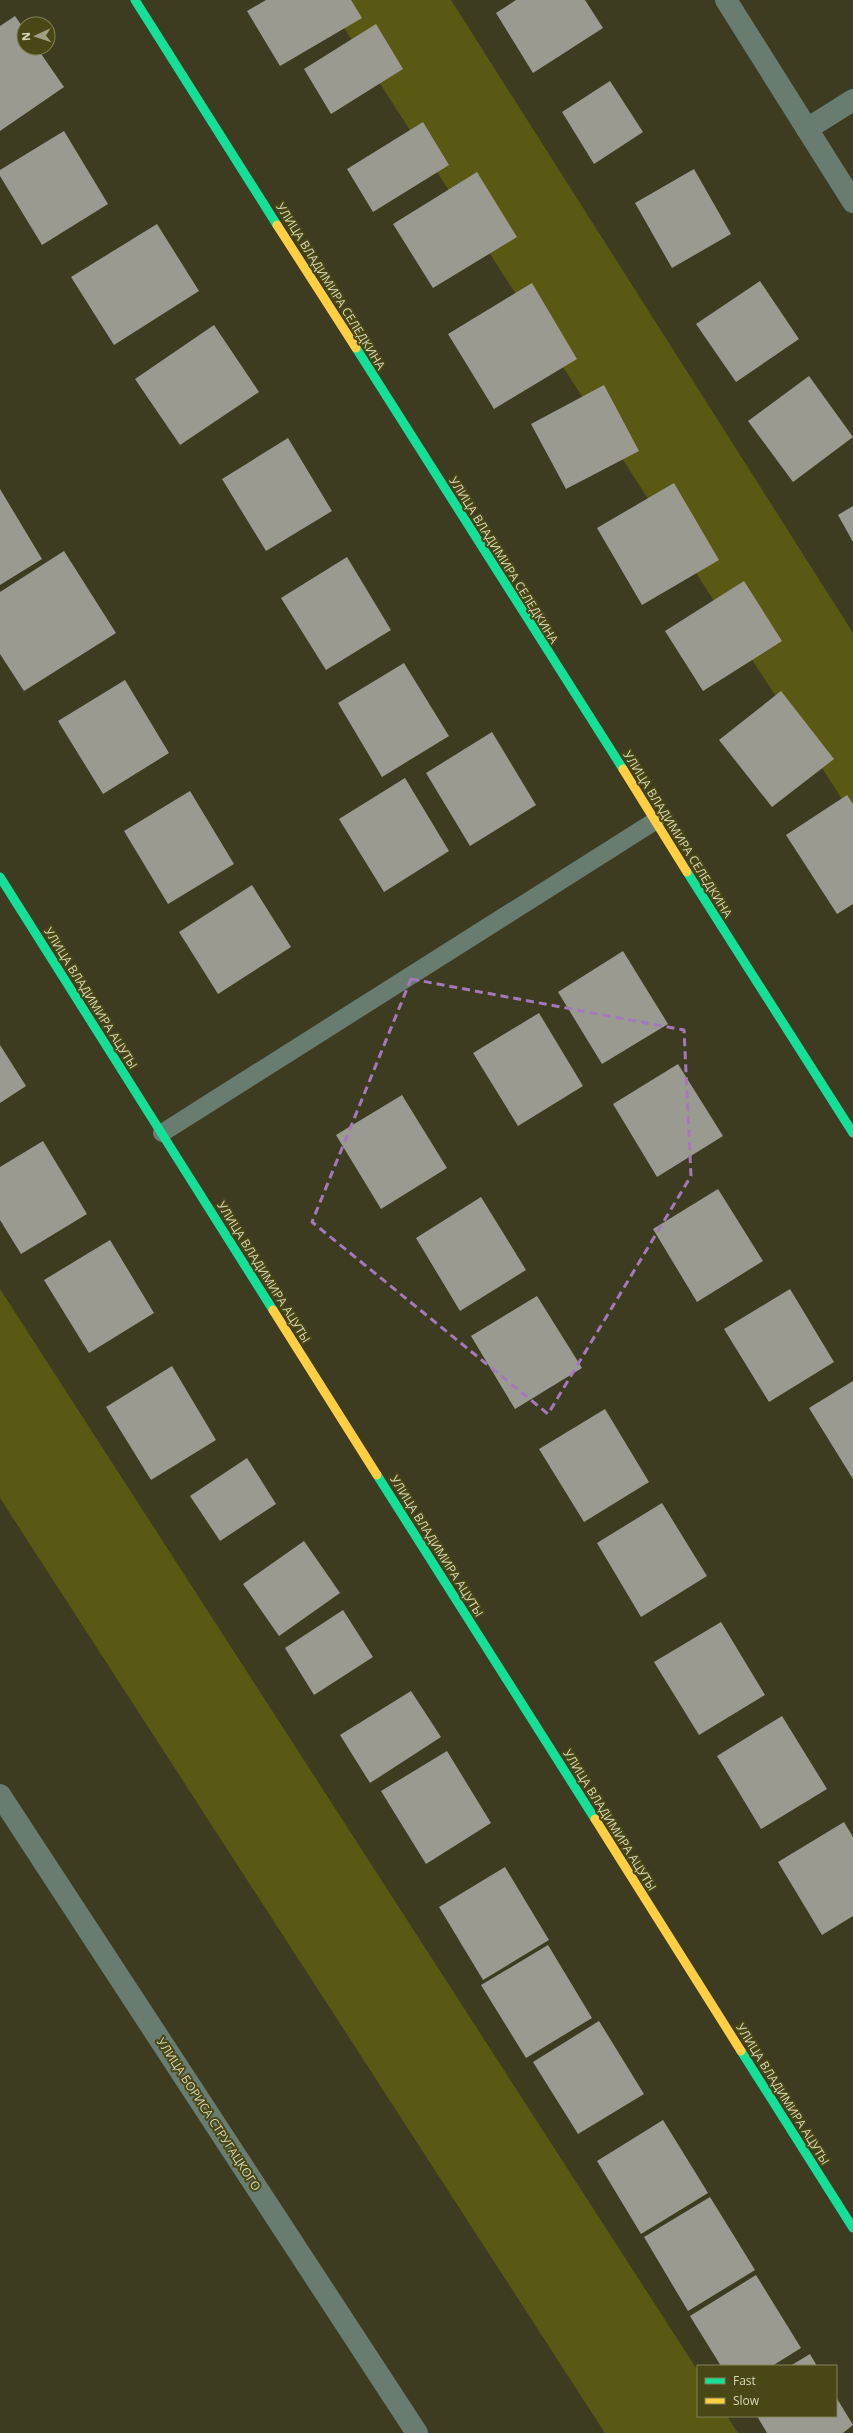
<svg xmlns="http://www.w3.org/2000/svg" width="853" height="2433" font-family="'Open Sans',sans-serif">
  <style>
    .green { fill: #5a5914 }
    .building { fill: #9a9a91 }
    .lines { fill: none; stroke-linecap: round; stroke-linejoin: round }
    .lane { stroke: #687c70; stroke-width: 18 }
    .street { stroke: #687c70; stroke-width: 22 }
    .fast { stroke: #16e098; stroke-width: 9 }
    .slow { stroke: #ffcf43; stroke-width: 9 }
    .marked { fill: none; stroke: #a479bb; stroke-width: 3; stroke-dasharray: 8 5; stroke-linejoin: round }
    .labels { text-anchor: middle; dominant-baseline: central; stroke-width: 4; stroke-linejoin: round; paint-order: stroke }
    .street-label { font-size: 12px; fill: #d6d7b6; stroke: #494715 }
  </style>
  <rect width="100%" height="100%" fill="#3d3c21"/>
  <g class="green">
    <path d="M326,0H451L853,633V816Z"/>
    <path d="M0,1289L698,2371V2416H727L738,2433H605L0,1498Z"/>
  </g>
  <g class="building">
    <path d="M266,0H351L362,18L280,66L247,11Z"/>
    <path d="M516,0H585L603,28L533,73L496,13Z"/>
    <path d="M15,16L24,29V48H37L64,87L0,131V26Z"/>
    <path d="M376,24L403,69L331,114L304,69Z"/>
    <path d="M610,81L643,132L594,164L562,112Z"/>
    <path d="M423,122L449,165L373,212L347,169Z"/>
    <path d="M64,131L108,204L42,245L0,176V170Z"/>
    <path d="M694,169L731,234L672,268L635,203Z"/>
    <path d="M477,172L517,237L433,288L393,224Z"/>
    <path d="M157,224L199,291L114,345L71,277Z"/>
    <path d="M760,281L799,339L736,382L696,324Z"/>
    <path d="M532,283L577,359L494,409L448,334Z"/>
    <path d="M214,325L259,392L180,445L135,379Z"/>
    <path d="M809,376L853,437L793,482L748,421Z"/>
    <path d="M604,385L639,451L566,489L531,424Z"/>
    <path d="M288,438L332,511L266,551L222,479Z"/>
    <path d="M674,483L719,560L642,605L597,528Z"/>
    <path d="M0,489L42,559L0,585Z"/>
    <path d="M853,506V542L838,515Z"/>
    <path d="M64,551L116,633L24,691L0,654V592Z"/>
    <path d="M347,557L391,630L326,670L281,598Z"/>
    <path d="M744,581L782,641L703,691L665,631Z"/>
    <path d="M404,663L449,736L382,777L338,703Z"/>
    <path d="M125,680L169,753L103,794L58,721Z"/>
    <path d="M781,691L834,759L772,807L719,740Z"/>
    <path d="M492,732L536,805L470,846L426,773Z"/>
    <path d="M405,778L449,851L384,892L339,819Z"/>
    <path d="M190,791L234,864L168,904L124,831Z"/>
    <path d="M847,795L853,804V904L837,914L786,835Z"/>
    <path d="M252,885L291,947L218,994L179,932Z"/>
    <path d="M623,951L668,1024L602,1064L558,992Z"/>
    <path d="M539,1013L583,1086L518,1126L473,1053Z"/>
    <path d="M0,1045L26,1086L0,1103Z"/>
    <path d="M678,1064L723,1136L657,1177L613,1104Z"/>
    <path d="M402,1095L447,1168L381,1209L336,1135Z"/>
    <path d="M43,1141L87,1214L21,1254L0,1220V1167Z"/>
    <path d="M718,1189L763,1261L697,1302L653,1229Z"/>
    <path d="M481,1197L526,1270L460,1311L416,1238Z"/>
    <path d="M110,1240L154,1313L89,1353L44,1280Z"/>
    <path d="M790,1289L834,1362L769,1402L724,1329Z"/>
    <path d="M537,1296L582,1368L515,1409L471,1336Z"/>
    <path d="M172,1366L216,1440L151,1480L106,1407Z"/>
    <path d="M853,1381V1479L809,1408Z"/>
    <path d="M605,1409L649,1482L584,1522L539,1449Z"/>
    <path d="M247,1458L276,1504L220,1541L190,1496Z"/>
    <path d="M662,1503L707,1576L641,1617L597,1543Z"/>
    <path d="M304,1541L340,1593L279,1636L243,1584Z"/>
    <path d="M343,1610L373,1657L314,1695L285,1648Z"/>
    <path d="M721,1622L765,1695L699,1735L654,1662Z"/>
    <path d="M411,1691L441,1737L370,1783L340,1735Z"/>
    <path d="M782,1716L827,1789L761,1829L717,1756Z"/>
    <path d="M447,1751L491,1823L426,1864L381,1791Z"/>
    <path d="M844,1822L853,1837V1916L822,1935L778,1862Z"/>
    <path d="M505,1867L549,1940L483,1980L439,1907Z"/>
    <path d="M548,1945L592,2018L526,2058L481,1985Z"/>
    <path d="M599,2021L644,2094L578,2134L533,2062Z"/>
    <path d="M663,2120L708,2193L641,2234L597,2161Z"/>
    <path d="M710,2197L755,2270L688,2311L644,2237Z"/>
    <path d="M756,2275L801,2348L772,2366H721L690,2316Z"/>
    <path d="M810,2354L817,2366H790Z"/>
    <path d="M836,2397L853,2425L843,2433H767L757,2416H836Z"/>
  </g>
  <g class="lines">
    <path class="lane" d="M162,1133L655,821"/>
    <g class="street">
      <path d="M726,0L853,202"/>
      <path d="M807,129L853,100"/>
      <path d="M0,1795L417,2433"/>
    </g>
    <g class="fast">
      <path d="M135,0L277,225"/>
      <path d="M356,348L623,769"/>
      <path d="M687,872L853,1133"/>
      <path d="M0,877L273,1310"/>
      <path d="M377,1475L595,1819"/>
      <path d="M741,2051L853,2228"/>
    </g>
    <g class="slow">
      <path d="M277,225L356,348"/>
      <path d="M623,769L687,872"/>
      <path d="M273,1310L377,1475"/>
      <path d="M595,1819L741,2051"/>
    </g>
  </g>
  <path class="marked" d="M411,979L684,1030L691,1176L548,1414L312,1222Z"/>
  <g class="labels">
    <g class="street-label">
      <text transform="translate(331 286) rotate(58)">УЛИЦА ВЛАДИМИРА СЕЛЕДКИНА</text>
      <text transform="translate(504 560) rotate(58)">УЛИЦА ВЛАДИМИРА СЕЛЕДКИНА</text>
      <text transform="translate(678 834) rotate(58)">УЛИЦА ВЛАДИМИРА СЕЛЕДКИНА</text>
      <text transform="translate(91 998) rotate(58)">УЛИЦА ВЛАДИМИРА АЦУТЫ</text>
      <text transform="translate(264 1272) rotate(58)">УЛИЦА ВЛАДИМИРА АЦУТЫ</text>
      <text transform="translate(437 1546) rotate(58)">УЛИЦА ВЛАДИМИРА АЦУТЫ</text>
      <text transform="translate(610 1820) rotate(58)">УЛИЦА ВЛАДИМИРА АЦУТЫ</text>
      <text transform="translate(783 2094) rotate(58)">УЛИЦА ВЛАДИМИРА АЦУТЫ</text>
      <text transform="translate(209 2114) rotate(57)">УЛИЦА БОРИСА СТРУГАЦКОГО</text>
    </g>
  </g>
  <rect x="697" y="2365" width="140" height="52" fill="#494715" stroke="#818155"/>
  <rect x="705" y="2378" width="20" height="6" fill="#16e098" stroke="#818155"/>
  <text x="733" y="2385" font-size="12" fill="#d6d7b6">Fast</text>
  <rect x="705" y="2398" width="20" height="6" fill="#ffcf43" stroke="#818155"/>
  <text x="733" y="2405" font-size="12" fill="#d6d7b6">Slow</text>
  <g transform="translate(36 36) rotate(267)"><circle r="19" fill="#494715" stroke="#818155"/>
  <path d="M0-3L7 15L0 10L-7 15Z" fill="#a0a182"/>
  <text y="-6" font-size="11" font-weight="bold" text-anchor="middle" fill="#d6d7b6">N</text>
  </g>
</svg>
